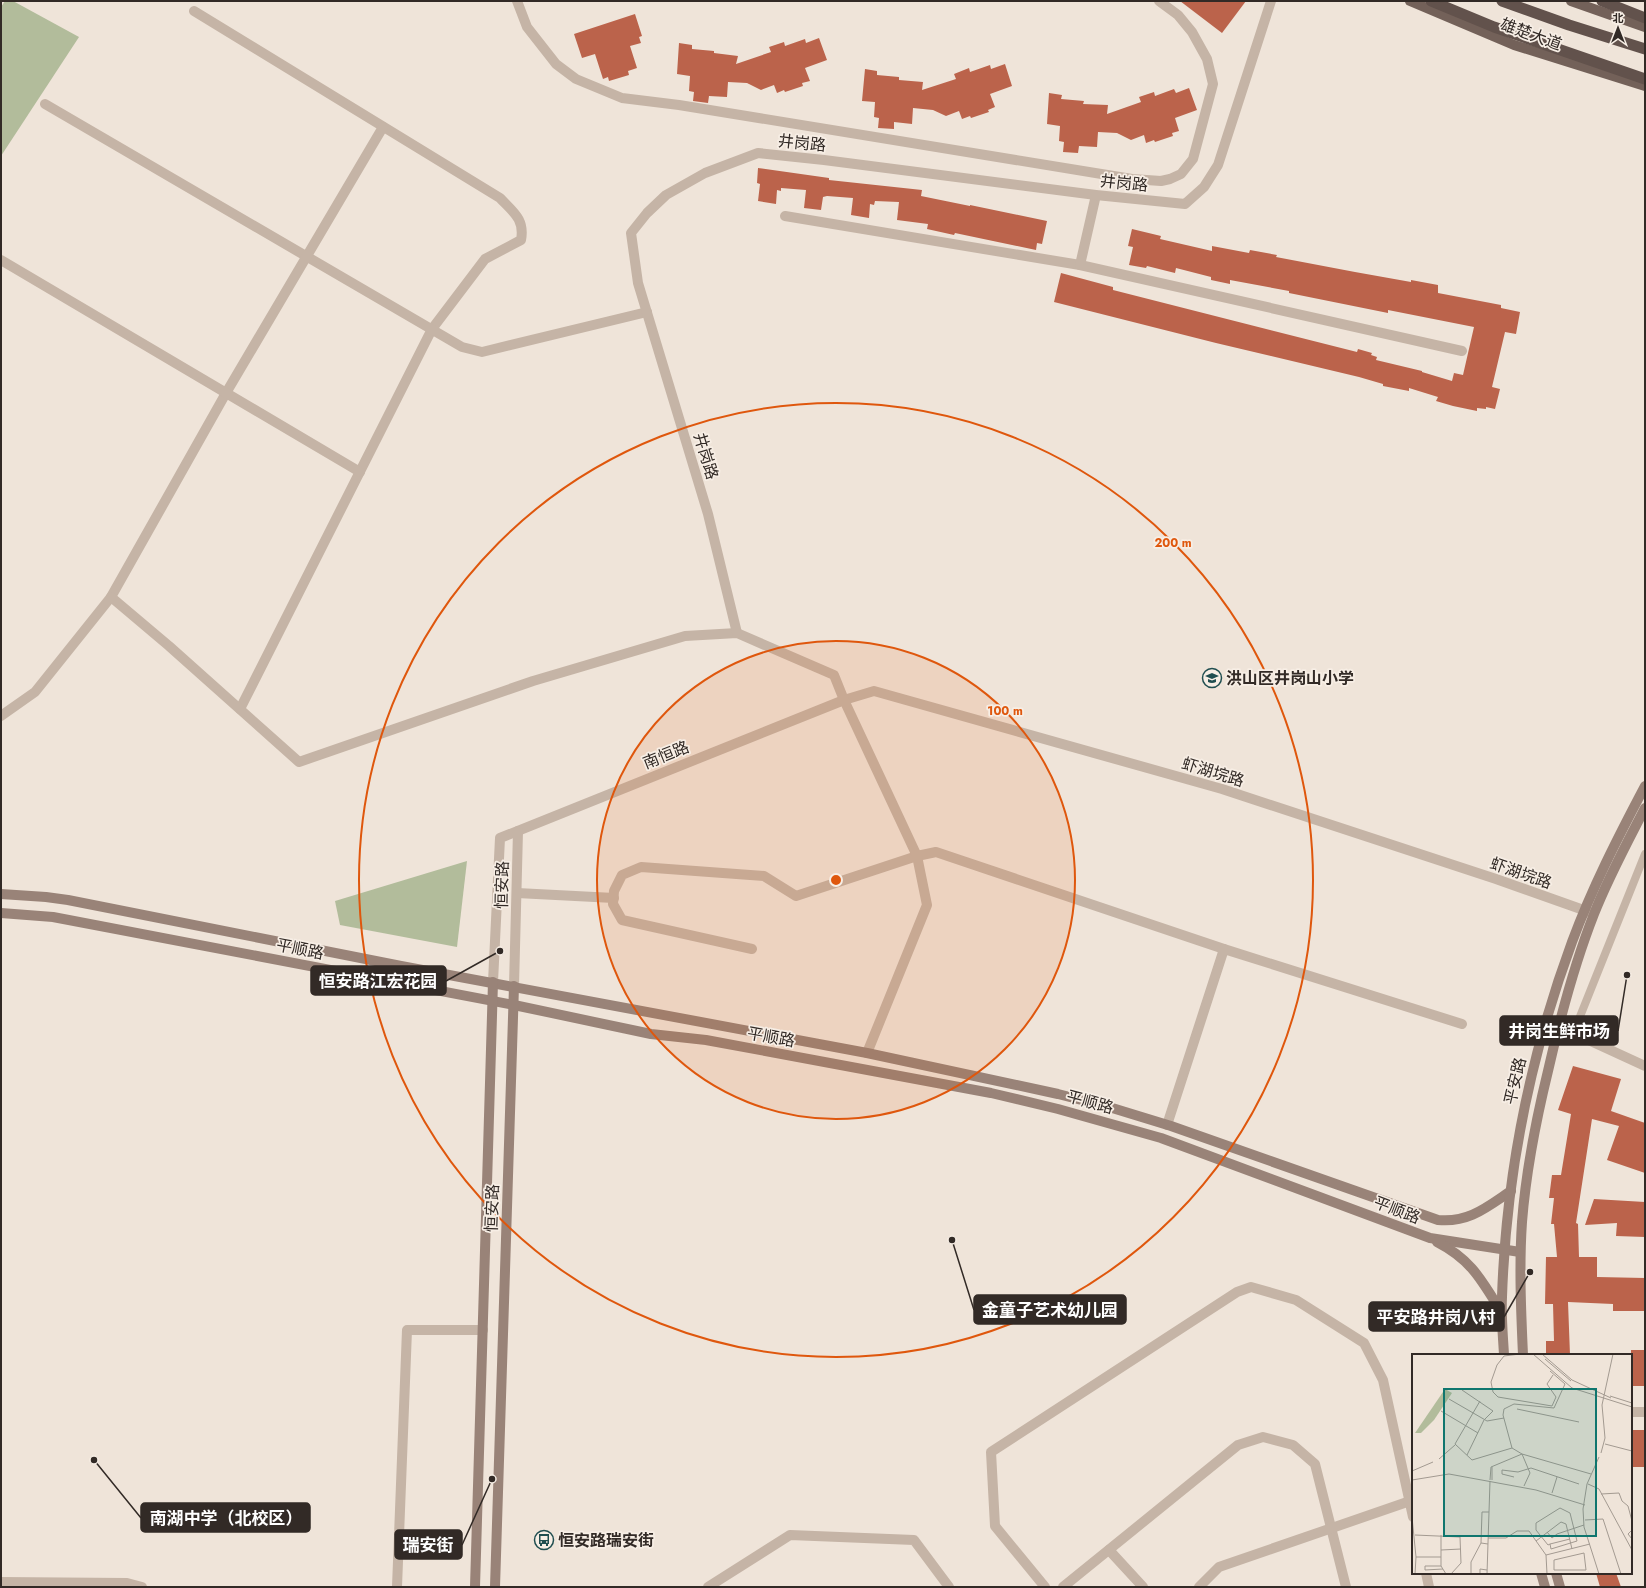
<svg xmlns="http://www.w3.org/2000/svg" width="1646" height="1588" font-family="Jost,'Noto Sans SC',sans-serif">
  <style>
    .green { fill: #b2bc9b }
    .building { fill: #bb634b }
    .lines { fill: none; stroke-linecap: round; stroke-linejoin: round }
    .service { stroke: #c5b4a6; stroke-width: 8 }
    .minor { stroke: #c5b4a6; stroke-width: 10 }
    .secondary { stroke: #998378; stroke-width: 10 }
    .primary { stroke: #736159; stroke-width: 10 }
    .trunk { stroke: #62524c; stroke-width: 11 }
    .ring { fill: none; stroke: #df570d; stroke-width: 2 }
    .labels { text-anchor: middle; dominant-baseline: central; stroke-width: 3.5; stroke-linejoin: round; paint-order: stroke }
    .street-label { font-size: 16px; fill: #322a26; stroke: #f7eee5 }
    .poi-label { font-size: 16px; font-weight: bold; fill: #322a26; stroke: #f7eee5; text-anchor: start }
    .inset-road { fill: none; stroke: #a39a91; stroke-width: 1 }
    .view { fill: #0f766e; fill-opacity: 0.15; stroke: #0f766e; stroke-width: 2 }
    .inset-edge { fill: none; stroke: #322a26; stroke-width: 2 }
    .centre { fill: #df570d; stroke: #f7eee5; stroke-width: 2 }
    .ring-label { font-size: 12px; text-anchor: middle; font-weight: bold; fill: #df570d; stroke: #f7eee5; stroke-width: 3.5; stroke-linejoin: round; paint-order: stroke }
    .leader { fill: none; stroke: #322a26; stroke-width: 1.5 }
    .callout-dot { fill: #322a26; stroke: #f7eee5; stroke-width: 1.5 }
    .callout { fill: #322a26; stroke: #322a26; stroke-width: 1.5 }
    .callout-label { font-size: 17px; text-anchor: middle; font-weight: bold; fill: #fff }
  </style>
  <rect width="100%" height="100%" fill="#efe4d9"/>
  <g class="green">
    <path d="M5,1H13L79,37L1,156V7Z"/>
    <path d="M467,861L457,947L340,925L335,901Z"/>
  </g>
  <g class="building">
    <path d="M1180,1H1246L1222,33Z"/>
    <path d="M635,14L642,36L639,37L641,43L630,46L637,68L628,71L629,75L609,81L608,77L603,79L595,54L582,58L574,34Z"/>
    <path d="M819,38L827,60L805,68L810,81L802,83L803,86L785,92L784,90L777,93L774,85L761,90L747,83L728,82L727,97L709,96L708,103L693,101L694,92L689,91L690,76L677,74L679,43L692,45V49L714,51V53L738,56L736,64L771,52L769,47L784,42L785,46L805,39L806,43Z"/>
    <path d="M1005,64L1012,86L990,94L995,107L988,110L989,112L971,118L970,116L962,119L959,111L946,116L933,110L913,108L912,124L894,122V129L878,128L879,118L874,117L875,102L862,101L865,69L877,71V75L899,77V80L923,82L922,90L956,79L954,74L969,68L970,72L990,65L991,69Z"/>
    <path d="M1189,88L1197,110L1175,118L1179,131L1172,133L1173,136L1155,142L1154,140L1146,143L1144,135L1131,140L1117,133L1098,132L1097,147L1079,146L1078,153L1063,152L1064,142L1059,141L1060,126L1047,124L1049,93L1062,95L1061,99L1084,101L1083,104L1108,105L1107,114L1141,102L1139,97L1154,92L1155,96L1174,89L1176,93Z"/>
    <path d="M758,168L829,178V180L922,190L921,196L970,206V205L1047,221L1042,244L1037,243L1036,250L955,233L954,235L927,229L928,224L897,220L899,202L875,201L874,205L870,204L869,218L851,215L853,198L827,196L823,197L821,210L804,208L806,190L781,188V191L777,190L776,204L758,201L760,184L757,183Z"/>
    <path d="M1132,229L1161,236L1160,239L1212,251V246L1249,253L1250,250L1277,255L1276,257L1355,272L1411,282V280L1438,285V293L1501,305V308L1520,312L1516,334L1505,332L1492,387L1500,389L1495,409L1486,407V409L1477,408V411L1453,406L1436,401L1438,397L1409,388V391L1383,386V384L1359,377L1216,343L1054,302L1061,273L1113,287V290L1357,352L1358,349L1372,353L1371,355L1377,357L1376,360L1422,371V372L1452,381L1454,373L1463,375L1474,327L1388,310V313L1289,293V291L1230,280V284L1211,280V277L1176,268L1175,273L1147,266L1146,268L1129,265L1133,247L1128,246Z"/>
    <path d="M1573,1066L1621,1079L1611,1111L1645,1123V1173L1607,1160L1619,1126L1592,1119L1576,1223L1578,1224L1579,1257H1597V1277L1645,1278V1311H1613V1304L1568,1302L1570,1355H1546V1341H1554L1553,1304H1545L1546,1257H1557L1554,1224H1551L1554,1198H1549L1552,1175H1561L1571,1114L1558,1110Z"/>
    <path d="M1594,1199L1645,1202V1237L1616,1236L1617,1223L1585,1225Z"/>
    <rect x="1631" y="1350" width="14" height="36"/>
    <rect x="1631" y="1430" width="14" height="37"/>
    <path d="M1596,1573H1616L1621,1587H1600Z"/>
  </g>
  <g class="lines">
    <path class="service" d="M1573,1034L1645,854"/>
    <g class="minor">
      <path d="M517,1L527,27L556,64L576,79L622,98L679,105L1132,179L1161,181L1170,179L1181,174L1193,159L1213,84L1207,59L1192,32L1178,15L1159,1"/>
      <path d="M194,11L500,198C513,212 525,219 521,240L485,259L432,329L240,709"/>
      <path d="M45,104L462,347L482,352L647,312"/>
      <path d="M383,127L226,393L111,597L169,646L299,762L533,681L685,636L737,633L834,675L844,700L874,691L1222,789L1496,879L1592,913"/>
      <path d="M785,216L1080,265L1462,351"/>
      <path d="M1,260L360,472"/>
      <path d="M1080,265L1096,195"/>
      <path d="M737,633L708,514L638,283L631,233L647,213L666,195L705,173L758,153L824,160L1096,195L1185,204L1204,187L1218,165L1271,1"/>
      <path d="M1,716L35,692L111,597"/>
      <path d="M517,893L614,898"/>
      <path d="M752,949L622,920L613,904L614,891L622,875L641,867L764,876L796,896L917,856L936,852L1224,949L1462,1024"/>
      <path d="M493,982L500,838L844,700L917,856L927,905L867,1053"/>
      <path d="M514,986L518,831"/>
      <path d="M1558,1026L1645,1066"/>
      <path d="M1167,1125L1224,949"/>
      <path d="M1631,1412H1645"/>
      <path d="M1109,1550L1143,1587"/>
      <path d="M1426,1573L1429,1587"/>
      <path d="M1,1582L127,1583L142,1587"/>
      <path d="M397,1587L407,1330H483"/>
      <path d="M708,1587L790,1535L914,1540L949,1587"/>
      <path d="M1045,1587L995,1526L991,1452L1237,1292L1251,1287L1296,1300L1364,1343L1383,1380L1413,1517"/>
      <path d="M1063,1587L1238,1445L1263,1437L1293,1445L1315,1464L1346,1587"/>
      <path d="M1199,1587L1219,1567L1413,1500"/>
    </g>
    <g class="secondary">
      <path d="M1,894L46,897L68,900L401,966L867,1053L1058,1094L1109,1107L1171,1126L1438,1220C1469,1223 1487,1207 1511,1191"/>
      <path d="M1,913L53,917L514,1005L651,1034L706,1040L991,1093L1058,1109L1161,1138L1430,1238L1520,1252"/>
      <path d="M1437,1242C1472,1260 1482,1281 1502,1313"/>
      <path d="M1504,1355C1503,1336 1501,1317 1502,1297C1506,1176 1530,1056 1572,942C1592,888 1618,837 1645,786"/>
      <path d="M1523,1355C1521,1311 1519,1266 1522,1222C1526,1171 1536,1120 1548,1071C1560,1018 1574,965 1594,914C1608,878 1627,843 1645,808"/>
      <path d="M1541,1573L1545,1587"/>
      <path d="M1556,1573L1560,1587"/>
      <path d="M475,1587L493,982"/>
      <path d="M495,1587L514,986"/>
    </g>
    <g class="primary">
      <path d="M1410,1L1514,45L1645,86"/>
      <path d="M1571,1L1645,27"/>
    </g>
    <g class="trunk">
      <path d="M1431,1L1494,27L1645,79"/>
      <path d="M1502,1L1569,25L1645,49"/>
      <path d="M1602,1L1645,18"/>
    </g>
  </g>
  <circle cx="836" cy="880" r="239" fill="#df570d" fill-opacity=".12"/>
  <g class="ring">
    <circle cx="836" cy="880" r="239"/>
    <circle cx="836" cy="880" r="477"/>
  </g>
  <defs>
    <symbol id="school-ring" viewBox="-11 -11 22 22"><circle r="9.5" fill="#f7eee5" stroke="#204e50" stroke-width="1.5"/><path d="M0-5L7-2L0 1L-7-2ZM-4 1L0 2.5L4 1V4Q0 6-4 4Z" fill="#204e50"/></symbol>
    <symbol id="bus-ring" viewBox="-11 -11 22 22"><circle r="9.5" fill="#f7eee5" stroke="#204e50" stroke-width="1.5"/><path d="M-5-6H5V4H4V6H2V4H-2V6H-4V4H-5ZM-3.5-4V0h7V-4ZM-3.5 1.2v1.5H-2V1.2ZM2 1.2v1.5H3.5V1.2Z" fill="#204e50"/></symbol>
  </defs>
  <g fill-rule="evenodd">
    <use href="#school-ring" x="1201" y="667" width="22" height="22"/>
    <use href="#bus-ring" x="533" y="1529" width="22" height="22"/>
  </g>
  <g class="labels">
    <g class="street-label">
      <text transform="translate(1531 34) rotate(20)">雄楚大道</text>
      <text transform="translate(802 143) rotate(6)">井岗路</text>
      <text transform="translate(1124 183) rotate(6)">井岗路</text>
      <text transform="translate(706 456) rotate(73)">井岗路</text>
      <text transform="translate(666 755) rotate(-22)">南恒路</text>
      <text transform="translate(1213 772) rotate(17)">虾湖垸路</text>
      <text transform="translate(1521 873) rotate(19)">虾湖垸路</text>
      <text transform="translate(502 885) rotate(-89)">恒安路</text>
      <text transform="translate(300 949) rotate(11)">平顺路</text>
      <text transform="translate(771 1037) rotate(10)">平顺路</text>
      <text transform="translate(1515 1081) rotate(-77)">平安路</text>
      <text transform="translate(1090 1102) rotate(15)">平顺路</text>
      <text transform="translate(492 1208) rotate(-88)">恒安路</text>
      <text transform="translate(1397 1210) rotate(21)">平顺路</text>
    </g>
    <g class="poi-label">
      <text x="1226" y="678">洪山区井岗山小学</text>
      <text x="558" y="1540">恒安路瑞安街</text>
    </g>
  </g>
  <g transform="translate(1412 1354)">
    <rect width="220" height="220" fill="#efe4d9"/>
    <path d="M33,35L40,39L22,66L9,79H3Z" fill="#b2bc9b"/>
    <path class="inset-road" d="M108,0L92,2L85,11L79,28L81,38L86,43L140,52L144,43L135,30L141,21M121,0L160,34L220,53M130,0L160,26L199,44M133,5L159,27M138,17L153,30M50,36L81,57L72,66L55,101M198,42L220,49M37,45L75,67L92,64M68,47L43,90L60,106L100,94L110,100L179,120M105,55L167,68M29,57L66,79M193,90L220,97M100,94L91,61L92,55L102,50L142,54L153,30M189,99L193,84L190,51L201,0M27,105L43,91M0,117L21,108M102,123L90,120V116L106,118L119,114L167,130M0,126L37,120L124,136L173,151M78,126L79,113L110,100L118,119L112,132M80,126V113M176,130L187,135L220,196M140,139L145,123M189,140L207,139L210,147L216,152L220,167M0,163L4,203L3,220M173,166L191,165L209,220M220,176L216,180L220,185M135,178L140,184L145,180L172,171M3,181L48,183L49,209L39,220M29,181V212L34,220M76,184H94L105,177H117L134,201L135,220M124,187L149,168L154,170L160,195M69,189L70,158H77M138,190L139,195L165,187L158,159L148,154L124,169V176L136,191L138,190L158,185M29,196L49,195M172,199L174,216H142V206ZM134,201L178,190M4,203H29M29,212H13V216L31,215M59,220V208L69,189L76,190M68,220V215L75,216M75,220L78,127M187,220L172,173L171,155L175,130L187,103"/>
    <path class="view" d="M32,35H184V182H32Z"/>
    <rect width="220" height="220" class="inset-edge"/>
  </g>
  <circle cx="836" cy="880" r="6" class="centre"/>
  <g class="ring-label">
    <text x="1173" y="547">200 m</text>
    <text x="1005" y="715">100 m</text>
  </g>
  <path class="leader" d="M500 951L446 981M1627 975L1618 1031M952 1240L974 1310M1530 1272L1504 1317M94 1460L141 1518M492 1479L462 1545"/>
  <g class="callout-dot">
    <circle cx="500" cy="951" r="4"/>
    <circle cx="1627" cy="975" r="4"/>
    <circle cx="952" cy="1240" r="4"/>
    <circle cx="1530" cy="1272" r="4"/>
    <circle cx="94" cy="1460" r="4"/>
    <circle cx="492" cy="1479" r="4"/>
  </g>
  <g class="callout">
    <rect x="311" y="966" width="135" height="29" rx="4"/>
    <rect x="1500" y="1016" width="118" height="29" rx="4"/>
    <rect x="974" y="1295" width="152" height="29" rx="4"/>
    <rect x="1369" y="1302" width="135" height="29" rx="4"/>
    <rect x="141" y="1503" width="169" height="29" rx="4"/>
    <rect x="395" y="1530" width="67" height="29" rx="4"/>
  </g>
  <g class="callout-label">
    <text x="378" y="987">恒安路江宏花园</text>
    <text x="1559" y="1037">井岗生鲜市场</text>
    <text x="1050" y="1316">金童子艺术幼儿园</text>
    <text x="1436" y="1323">平安路井岗八村</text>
    <text x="226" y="1524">南湖中学（北校区）</text>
    <text x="428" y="1551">瑞安街</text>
  </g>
  <rect width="1646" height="1588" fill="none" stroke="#322a26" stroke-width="4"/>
  <g transform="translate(1618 28)" stroke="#f7eee5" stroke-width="3" paint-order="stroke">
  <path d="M0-3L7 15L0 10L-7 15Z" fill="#322a26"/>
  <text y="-6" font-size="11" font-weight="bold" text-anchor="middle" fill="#322a26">北</text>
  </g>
</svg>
